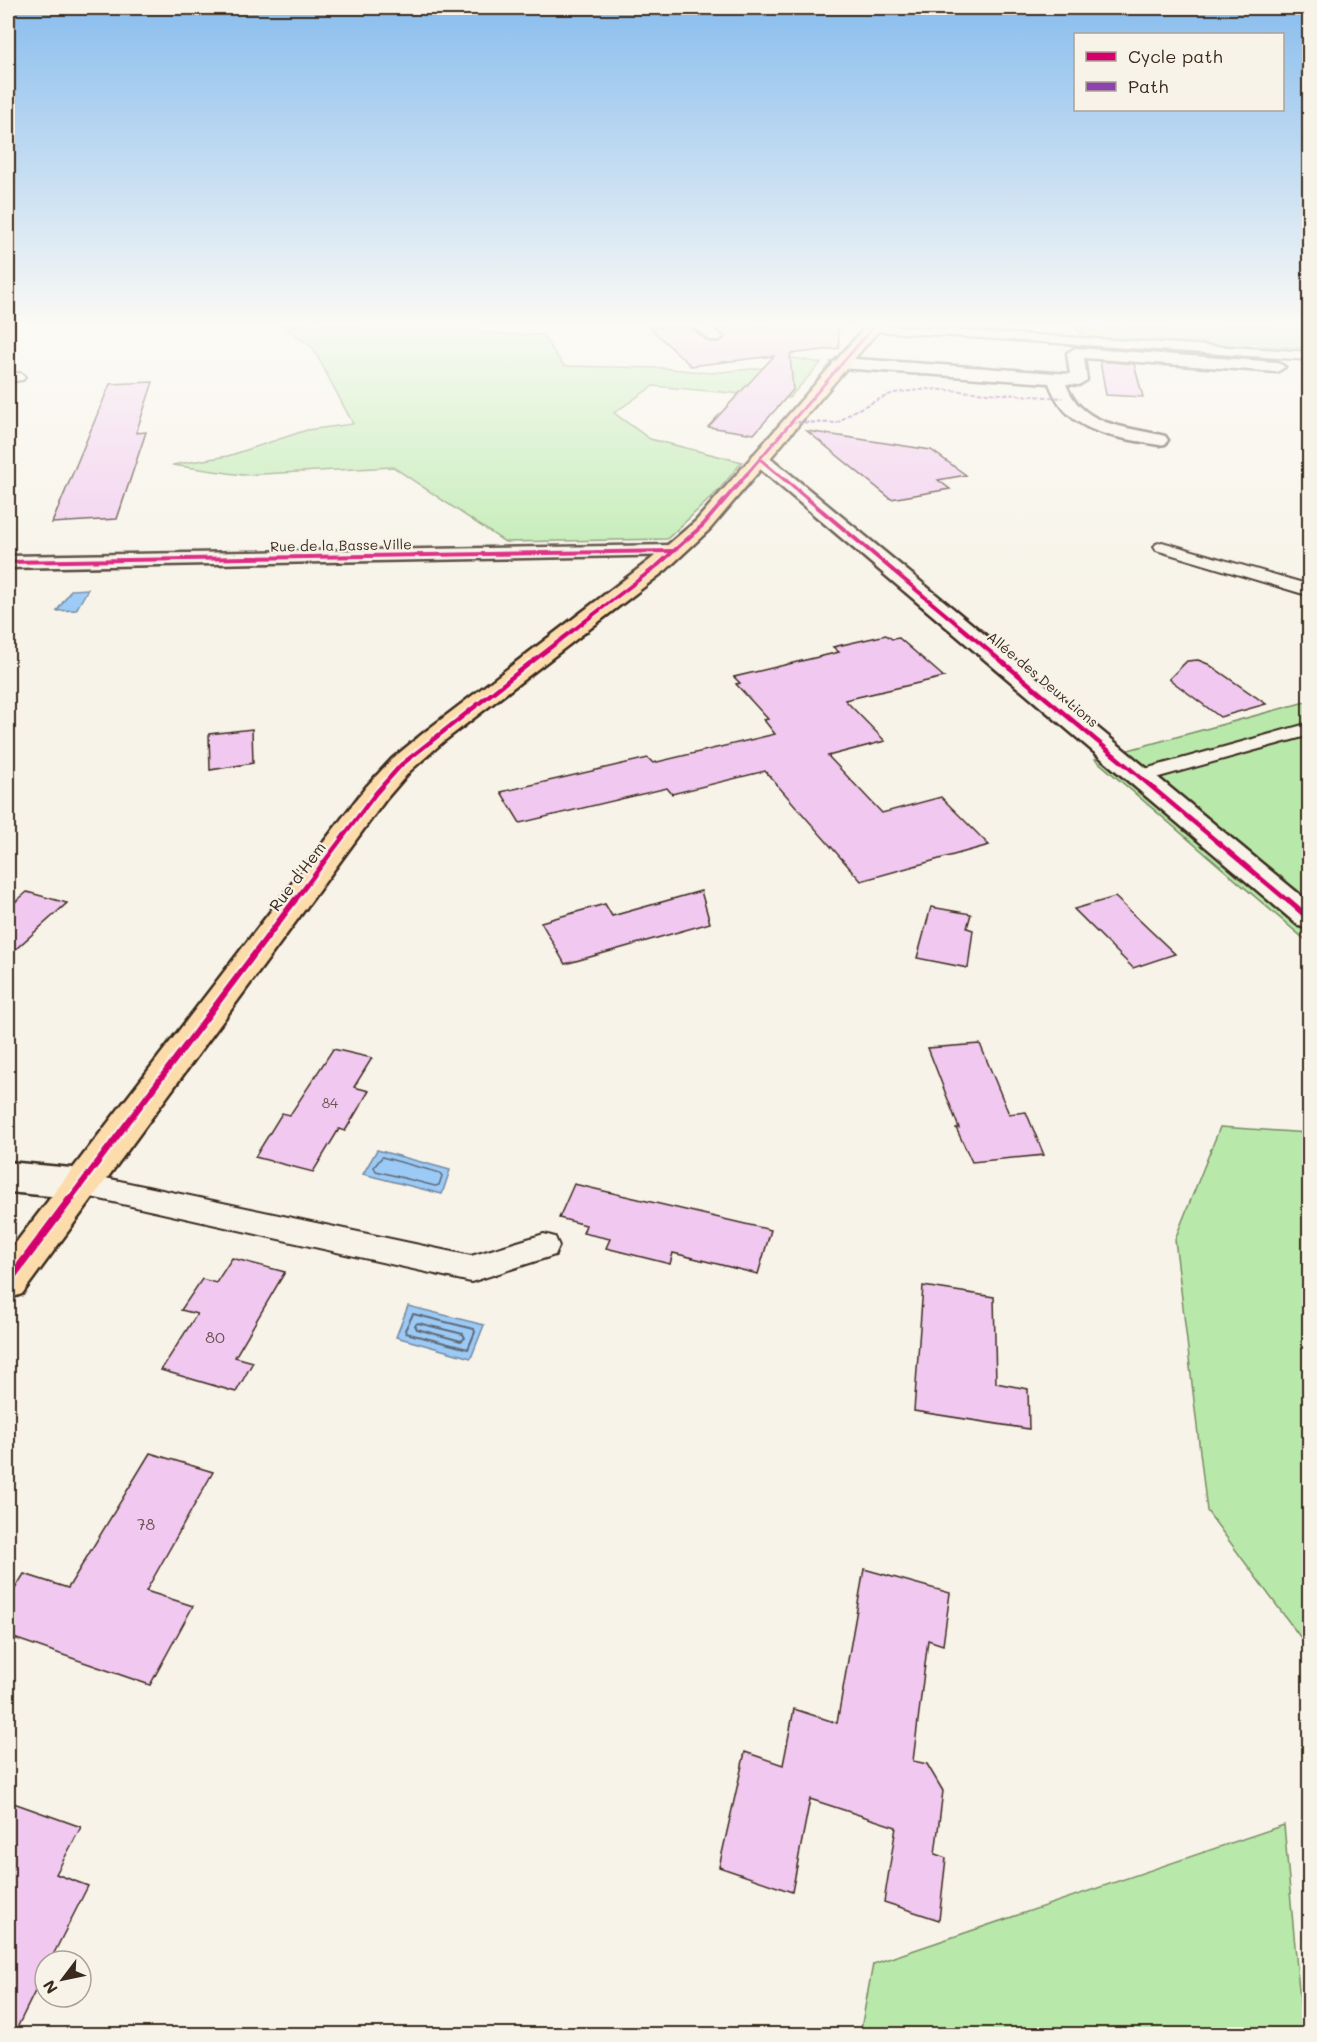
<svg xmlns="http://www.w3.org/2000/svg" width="1317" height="2042" font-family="Mali,sans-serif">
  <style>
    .green { fill: #b8e9aa; stroke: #7a8a64; stroke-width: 1.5 }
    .water { fill: #9bcaf7; stroke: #758aa0; stroke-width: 1.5 }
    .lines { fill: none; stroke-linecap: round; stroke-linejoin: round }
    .shore-far1 { stroke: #616a75; stroke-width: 1.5 }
    .shore { stroke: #616a75; stroke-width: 2 }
    .building { fill: #f1c8f0; stroke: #3b2a1e; stroke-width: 1.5 }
    .service-casing { stroke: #3b2a1e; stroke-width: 4 }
    .minor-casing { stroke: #3b2a1e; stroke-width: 5 }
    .primary-casing { stroke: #3b2a1e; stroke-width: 5 }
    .service { fill: #f7f3e8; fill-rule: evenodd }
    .minor { fill: #f7f3e8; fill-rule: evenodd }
    .primary { fill: #fddcac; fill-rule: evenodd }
    .quiet { stroke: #8e44ad; stroke-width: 2; stroke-dasharray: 4.5 2; stroke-linecap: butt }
    .cycleway-far4-casing { stroke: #f7f3e8; stroke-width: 5 }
    .cycleway-far3-casing { stroke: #f7f3e8; stroke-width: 6 }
    .cycleway-far2-casing { stroke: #f7f3e8; stroke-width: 8 }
    .cycleway-far1-casing { stroke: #f7f3e8; stroke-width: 10 }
    .cycleway-casing { stroke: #f7f3e8; stroke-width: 11 }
    .cycleway-far4 { stroke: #d6006c; stroke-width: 3 }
    .cycleway-far3 { stroke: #d6006c; stroke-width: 4 }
    .cycleway-far2 { stroke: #d6006c; stroke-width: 4.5 }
    .cycleway-far1 { stroke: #d6006c; stroke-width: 6 }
    .cycleway { stroke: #d6006c; stroke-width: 8 }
    .labels { text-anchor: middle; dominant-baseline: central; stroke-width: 4.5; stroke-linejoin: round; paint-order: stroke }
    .far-street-label { font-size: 14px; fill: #3b2a1e; stroke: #f7f3e8 }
    .number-label { font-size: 14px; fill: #685252 }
    .street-label { font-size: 16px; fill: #3b2a1e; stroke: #f7f3e8 }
    .near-number-label { font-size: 16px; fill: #685252 }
  </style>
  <rect width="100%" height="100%" fill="#f7f3e8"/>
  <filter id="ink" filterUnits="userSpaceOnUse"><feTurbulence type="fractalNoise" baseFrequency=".0167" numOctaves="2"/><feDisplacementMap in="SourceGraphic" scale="12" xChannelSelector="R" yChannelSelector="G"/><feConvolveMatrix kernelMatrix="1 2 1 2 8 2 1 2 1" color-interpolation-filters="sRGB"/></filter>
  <g filter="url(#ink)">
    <g class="green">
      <path d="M282,325H474L481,333L542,335L564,366L662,368L710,373L772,367L788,357L821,363L789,398L653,386L614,413L650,439L742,462L718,491L667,539L505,542L393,467L242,475L172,465L228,456L307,430L353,424L313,348Z"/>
      <path d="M1073,325L1169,330L1170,325H1309V358L1304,348L1085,340Z"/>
      <path d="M1309,701V943L1095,759Z"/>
      <path d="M1220,1127L1309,1133V1649L1207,1511L1175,1239Z"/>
      <path d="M1284,1825L1303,2034H860L873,1964Z"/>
    </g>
    <g class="water">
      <path d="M88,589L76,610L57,611L71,590Z"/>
      <path d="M377,1150L450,1170L442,1194L363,1174Z"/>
      <path d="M408,1306L484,1325L471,1358L396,1337Z"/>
    </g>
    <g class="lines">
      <path class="shore-far1" d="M382,1157L440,1173L442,1176L439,1185L435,1186L376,1171L374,1167Z"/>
      <g class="shore">
        <path d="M413,1314L474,1329L475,1332L468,1349L406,1333L405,1330Z"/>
        <path d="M418,1323L463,1334L465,1338L461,1341L417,1329L415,1325Z"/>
      </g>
    </g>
    <g class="building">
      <path d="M725,325H838L839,348L790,354L793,390L754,434L708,427L774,356L691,366L649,327L691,328L709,342H720L725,337L715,328L725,329Z"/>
      <path d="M1100,361L1134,364L1143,397L1106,395Z"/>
      <path d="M153,382L136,433L146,432L117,519L52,523L110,384Z"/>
      <path d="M807,431L931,450L966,475L938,480L950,489L891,499Z"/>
      <path d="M886,635L892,639L899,638L944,677L845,700L885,741L828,756L882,813L941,797L989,845L861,881L765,771L672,794L667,788L520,823L501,792L648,758L653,763L775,734L764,720L768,719L736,684L740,683L734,677L839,652L833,647Z"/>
      <path d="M1198,660L1208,664L1266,704L1220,717L1169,679L1187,661Z"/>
      <path d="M252,729L253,763L210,770L209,734Z"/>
      <path d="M701,891L710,923L565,964L541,922L605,904L612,916Z"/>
      <path d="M27,892L67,903L8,956V908Z"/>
      <path d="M1115,897L1175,954L1133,968L1074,909Z"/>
      <path d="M931,907L971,914L967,928L973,930L968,968L917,958Z"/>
      <path d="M980,1044L1009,1114L1026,1112L1044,1155L972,1162L956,1128H959L928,1048Z"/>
      <path d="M333,1049L372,1058L354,1087L369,1091L345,1131L339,1129L313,1172L255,1157L282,1113L290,1115Z"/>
      <path d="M574,1184L771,1230L758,1274L673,1253L670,1264L606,1248L610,1239L583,1233L586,1225L559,1218Z"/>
      <path d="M232,1258L285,1272L235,1357L253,1362L236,1392L161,1370L197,1314L181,1310L202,1279L216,1283Z"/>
      <path d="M923,1286L994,1297L996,1383L1028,1389L1029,1429L914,1411Z"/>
      <path d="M150,1453L213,1472L146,1591L193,1606L150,1685L8,1636V1600L24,1574L68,1588Z"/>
      <path d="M864,1569L950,1593L943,1645L928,1640L913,1761L927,1764L943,1791L935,1854L946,1858L939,1920L884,1902L896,1827L810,1799L792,1892L719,1867L745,1752L783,1765L794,1709L837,1723Z"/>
      <path d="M8,1801L81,1827L56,1874L88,1886L50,1961H45V1971L14,2034H8Z"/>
    </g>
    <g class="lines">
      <defs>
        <g id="service">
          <path d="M869,325L1310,352V360L873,331L869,329Z"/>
          <path d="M19,373L23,374L25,377L23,380L8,382V374Z"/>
          <path d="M1162,542L1310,585V596L1156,550L1154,547L1156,544Z"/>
          <path d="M1310,723V735L1141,782L1134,780L1131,776L1134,772Z"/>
          <path d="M82,1173L471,1256L544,1234L555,1237L559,1246L555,1255L471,1282L82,1195L72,1192L68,1184L72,1176Z"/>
        </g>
        <g id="minor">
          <path d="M691,325H707L723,337L720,340H710Z"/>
          <path d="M1075,348L1277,362L1285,367L1277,372L1084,358L1087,380L1079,385L1066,384C1082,427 1126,426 1165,436L1168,440L1165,444L1159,445C1112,436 1067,434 1049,383L840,368L832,363L840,358L1070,374L1067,353Z"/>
          <path d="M760,453L767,455L1310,903V929L1299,926L753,463L751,459L753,455Z"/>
          <path d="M674,545L681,547L684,551L681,555L8,568V556Z"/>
          <path d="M8,1162L82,1169L95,1174L101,1184L95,1194L82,1199L8,1192Z"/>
        </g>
        <path id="primary" d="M867,325H883L710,529L666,570L444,741L410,771L386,799L22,1294L8,1299V1253L366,787L392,759L426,731L650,560L696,521Z"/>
      </defs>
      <use href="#service" class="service-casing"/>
      <use href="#minor" class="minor-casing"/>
      <use href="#primary" class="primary-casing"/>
      <use href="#service" class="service"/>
      <use href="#minor" class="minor"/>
      <use href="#primary" class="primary"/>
      <path class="quiet" d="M791,422L837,423L854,411L893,393L929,389L1063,398"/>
      <defs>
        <g id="cycleway-far4">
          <path d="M760,459L780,476"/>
          <path d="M745,476L875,325"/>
        </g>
        <g id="cycleway-far3">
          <path d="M778,474L1006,665"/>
          <path d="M8,562L674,551"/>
          <path d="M528,665L658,565L703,525L747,474"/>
        </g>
        <g id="cycleway-far2">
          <path d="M1004,663L1289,902"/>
          <path d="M294,902L376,793L401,765L530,663"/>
        </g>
        <g id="cycleway-far1">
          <path d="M1288,900L1310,919"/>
          <path d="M70,1199L295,900"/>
        </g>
        <path id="cycleway" d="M8,1282L71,1198"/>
      </defs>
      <use href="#cycleway-far4" class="cycleway-far4-casing"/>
      <use href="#cycleway-far3" class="cycleway-far3-casing"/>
      <use href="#cycleway-far2" class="cycleway-far2-casing"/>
      <use href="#cycleway-far1" class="cycleway-far1-casing"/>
      <use href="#cycleway" class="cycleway-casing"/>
      <use href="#cycleway-far4" class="cycleway-far4"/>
      <use href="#cycleway-far3" class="cycleway-far3"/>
      <use href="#cycleway-far2" class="cycleway-far2"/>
      <use href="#cycleway-far1" class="cycleway-far1"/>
      <use href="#cycleway" class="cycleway"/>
    </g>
  </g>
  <linearGradient id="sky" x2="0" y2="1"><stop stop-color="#89bdee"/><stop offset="0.53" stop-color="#fbfaf5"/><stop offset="1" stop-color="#fbfaf5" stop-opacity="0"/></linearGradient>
  <rect width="1317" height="611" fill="url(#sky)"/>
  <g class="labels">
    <g class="far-street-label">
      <text transform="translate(341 545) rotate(-1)">Rue de la Basse Ville</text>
      <text transform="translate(1043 679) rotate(40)">Allée des Deux Lions</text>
    </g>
    <g class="number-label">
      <text x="330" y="1102">84</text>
    </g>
    <g class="street-label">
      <text transform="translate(297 876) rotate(-53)">Rue d'Hem</text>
    </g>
    <g class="near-number-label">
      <text x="215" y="1336">80</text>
      <text x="146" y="1523">78</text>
    </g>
  </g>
  <rect width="1317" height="2042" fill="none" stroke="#f7f3e8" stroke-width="30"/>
  <rect x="15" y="15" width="1287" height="2012" fill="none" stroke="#3b2a1e" stroke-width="2" filter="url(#ink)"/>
  <rect x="1074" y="33" width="210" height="78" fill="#f7f3e8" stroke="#aca397" stroke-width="1.5"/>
  <rect x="1086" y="52" width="30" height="9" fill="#d6006c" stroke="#aca397" stroke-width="1.5"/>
  <text x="1128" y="63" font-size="18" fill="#3b2a1e">Cycle path</text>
  <rect x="1086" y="82" width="30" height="9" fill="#8e44ad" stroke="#aca397" stroke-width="1.5"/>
  <text x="1128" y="93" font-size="18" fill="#3b2a1e">Path</text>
  <g transform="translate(63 1979) rotate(238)"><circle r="28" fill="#f7f3e8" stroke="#aca397" stroke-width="1.5"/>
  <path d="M0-4.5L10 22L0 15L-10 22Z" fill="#3b2a1e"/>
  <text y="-9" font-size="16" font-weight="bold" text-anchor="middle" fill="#3b2a1e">N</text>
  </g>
</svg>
